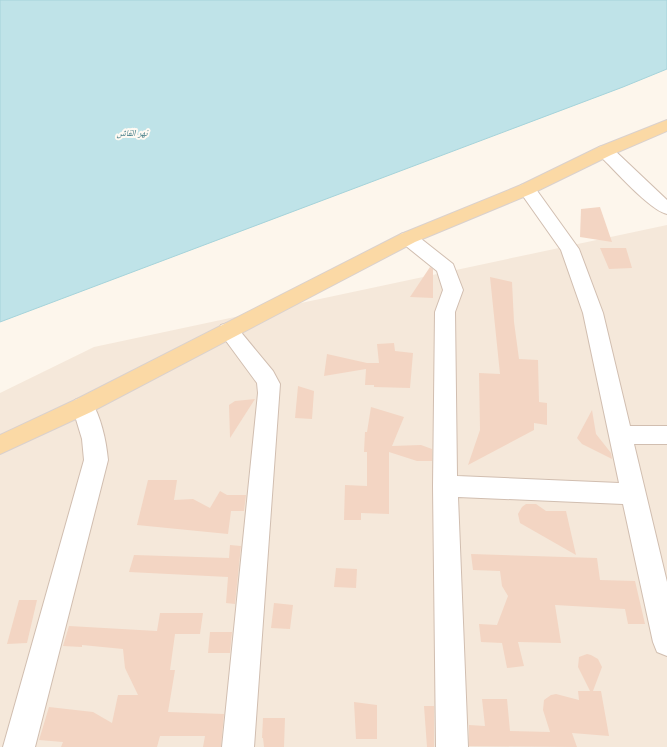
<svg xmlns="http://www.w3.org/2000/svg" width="667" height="747" font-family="'PT Sans','Noto Naskh Arabic',sans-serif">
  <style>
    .residential { fill: #f5e8da }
    .water { fill: #bfe3e8; stroke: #a5d3da }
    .building { fill: #f3d5c3 }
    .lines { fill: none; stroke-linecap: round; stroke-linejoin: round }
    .minor-casing { stroke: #d1beb0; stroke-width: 2 }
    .major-casing { stroke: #dad1cd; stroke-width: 2 }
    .minor { fill: #fff; fill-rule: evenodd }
    .major { fill: #fbd9a5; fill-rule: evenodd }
    .labels { text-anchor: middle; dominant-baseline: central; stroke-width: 4; stroke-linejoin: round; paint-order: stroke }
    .far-water-label { font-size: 9px; font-style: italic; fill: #437c86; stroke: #fffaf3 }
  </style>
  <rect width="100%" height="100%" fill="#fdf6ec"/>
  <path class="residential" d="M667,225V747H0V393L94,347Z"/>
  <path class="water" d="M0,0H667V69L623,87L0,322Z"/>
  <g class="building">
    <path d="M600,207L612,242L580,237L581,209Z"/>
    <path d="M600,248H626L632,268L609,269Z"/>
    <path d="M430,267L433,269V298L410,297Z"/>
    <path d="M490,277L512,282L514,322L519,359L538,360L539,402L547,403V425L534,423V430L468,465L480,430L479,373L500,374Z"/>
    <path d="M394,343L395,351L413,353L410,388L374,387V385H365L366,369L324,376L327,354L367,363H379L377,344Z"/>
    <path d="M298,386L314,391L312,419L295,418Z"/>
    <path d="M255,399L230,438L229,405L235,401Z"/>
    <path d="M371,407L404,417L392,446L421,445L432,449V461H417L389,452V514L361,513V520H344L345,485L367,486V452H364L365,432H367Z"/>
    <path d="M592,410L596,434L611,453L612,459L582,444L577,438Z"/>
    <path d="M148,480H177L174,500L193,499L210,508L220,491L227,495H246L244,511H231L228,534L137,525Z"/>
    <path d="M526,504H536L546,511H566L576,555L520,523L518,514L522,507Z"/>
    <path d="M230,545L241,546L235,604L226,603L228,577L129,572L134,555L229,558Z"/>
    <path d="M471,554L597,558L600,580L635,581L645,624H628L625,609L555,605L561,643L518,642L524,666L507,668L502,643L481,642L479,624L497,625L508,596L502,586L500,571L473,570Z"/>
    <path d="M336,568L357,569L356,588L334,587Z"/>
    <path d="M19,600H37L27,643L7,644Z"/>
    <path d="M274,603L293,605L290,629L271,628Z"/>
    <path d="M160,613H203L200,634H175L170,670H175L168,712L224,714L221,747H203L205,736H160L157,747H61L63,742L39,740L49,707L93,712L112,723L118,695H138L125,668L123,649L82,645V647L63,646L69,626L157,631Z"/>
    <path d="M210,632H232L230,653H208Z"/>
    <path d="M587,654L591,655L598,659L602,667L593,691H601L609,736L572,733L577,747L469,746V725L485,726L482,699H507L510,731L550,732L543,710L544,700L551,695L556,694L579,700L578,691H590L578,667L579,657Z"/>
    <path d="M354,702L377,705V739H356Z"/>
    <path d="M424,706H434V747H427Z"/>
    <path d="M263,718H285L284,747H264L263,738H262Z"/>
  </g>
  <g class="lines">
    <defs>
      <g id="minor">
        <path d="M605,146L611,147L667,200V214C649,210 614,169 599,155L597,151L599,147Z"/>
        <path d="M527,184L533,185L579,249L603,313L630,426H667V444H634L667,582V656L657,652L653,642L623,504L458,497L468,747H436L433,486L435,312L443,290L437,271L401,242L399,238L401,234L408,232L415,234L453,264L463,290L455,312L457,476L619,483L583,313L561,250L518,189L521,185Z"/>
        <path d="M228,323L235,325L273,371L280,384L254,747H222L258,393L257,383L218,330L221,325Z"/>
        <path d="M83,397L91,400C101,418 106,439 108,460L35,747H3L84,460L82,439L72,406L75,400Z"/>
      </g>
      <path id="major" d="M667,120V131L611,155L533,193L415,242L91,412L0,454V435L75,400L401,234L521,185L599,147Z"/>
    </defs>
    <use href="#minor" class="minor-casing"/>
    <use href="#major" class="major-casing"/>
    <use href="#minor" class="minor"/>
    <use href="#major" class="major"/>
  </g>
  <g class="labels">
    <g class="far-water-label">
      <text x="132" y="132">نهر القاش</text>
    </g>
  </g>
</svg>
